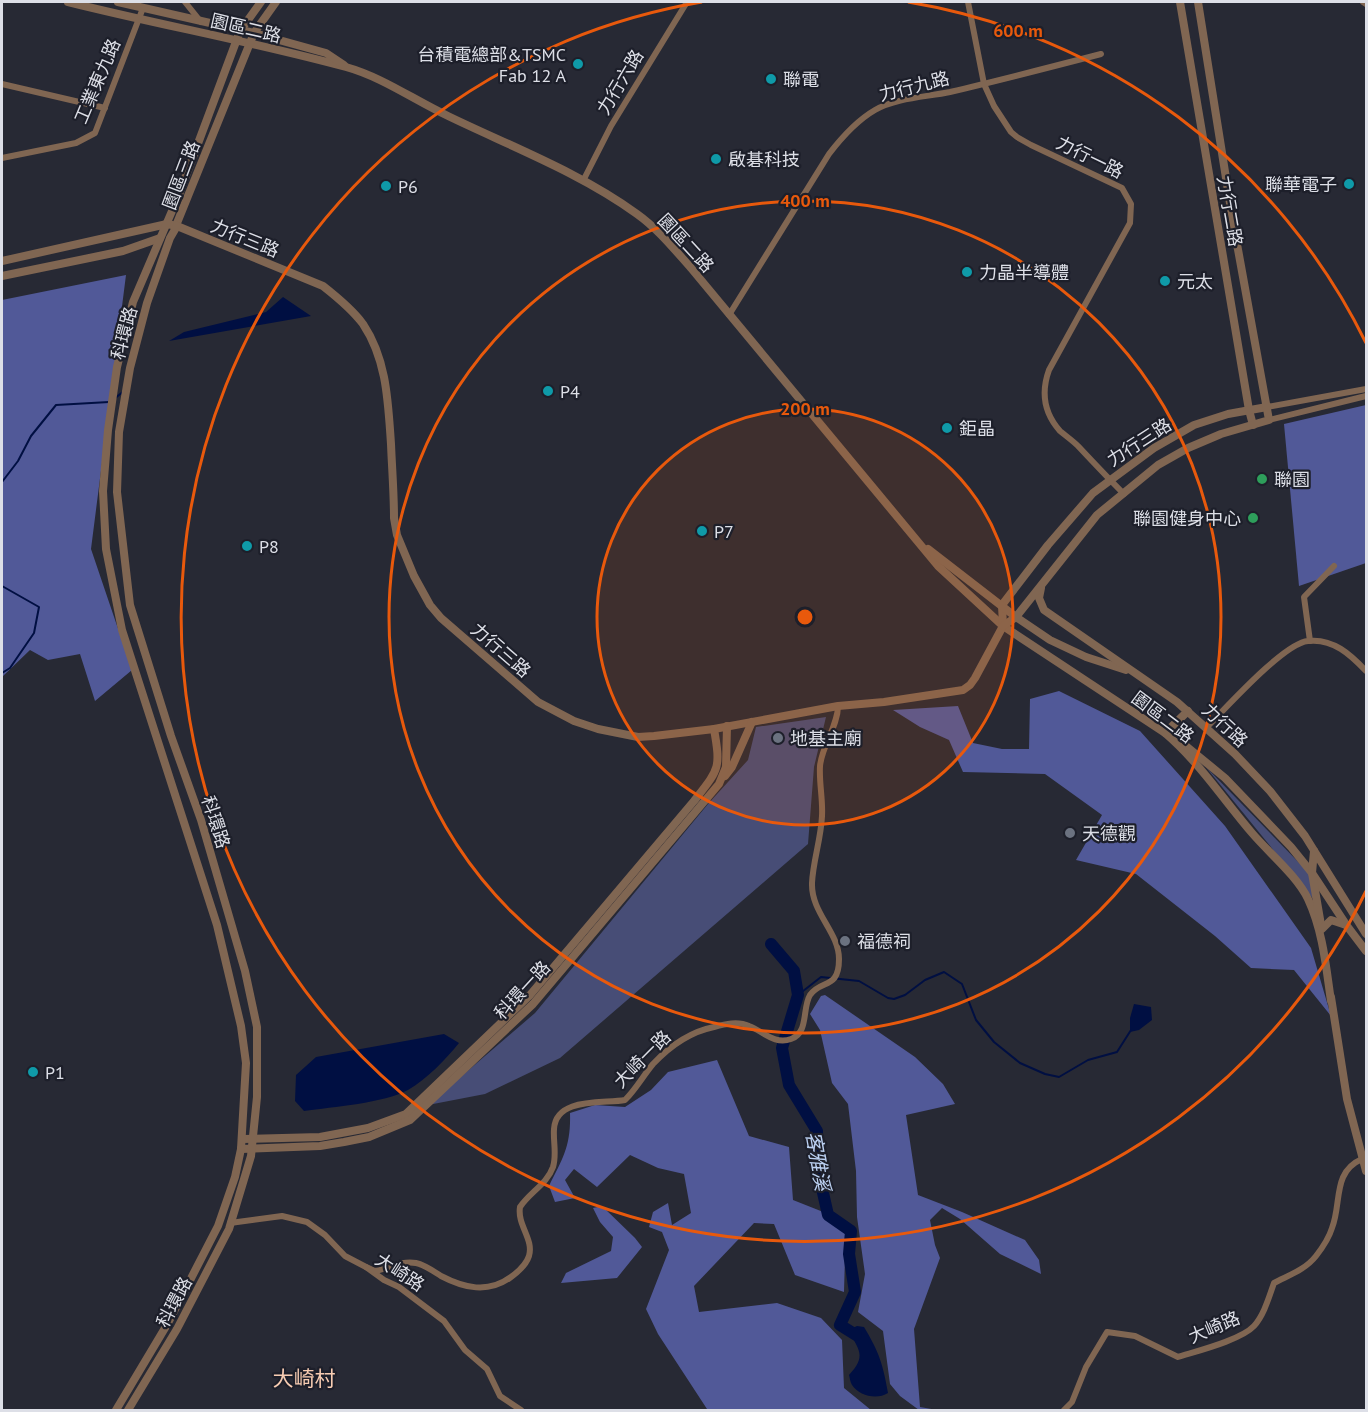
<svg xmlns="http://www.w3.org/2000/svg" width="1368" height="1412" font-family="'PT Sans','Noto Sans TC',sans-serif">
  <style>
    .green { fill: #474d76 }
    .forest { fill: #515998 }
    .water { fill: #000f42 }
    .lines { fill: none; stroke-linecap: round; stroke-linejoin: round }
    .stream { stroke: #000f42; stroke-width: 2 }
    .river { stroke: #000f42; stroke-width: 12 }
    .minor { stroke: #806652; stroke-width: 6 }
    .tertiary { stroke: #806652; stroke-width: 8 }
    .ring { fill: none; stroke: #e8590c; stroke-width: 3 }
    .culture-dot { fill: #0f9aa8; stroke: #1d1f2a; stroke-width: 2 }
    .leisure-dot { fill: #2e9e5b; stroke: #1d1f2a; stroke-width: 2 }
    .worship-dot { fill: #6b7280; stroke: #1d1f2a; stroke-width: 2 }
    .labels { text-anchor: middle; dominant-baseline: central; stroke-width: 4.5; stroke-linejoin: round; paint-order: stroke }
    .street-label { font-size: 18px; fill: #dddfe7; stroke: #1d1f2a }
    .poi-label { font-size: 18px; fill: #dddfe7; stroke: #1d1f2a; text-anchor: start }
    .water-label { font-size: 20px; font-style: italic; fill: #bbd0f1; stroke: #1d1f2a }
    .quarter-label { font-size: 21px; fill: #f7ccb2; stroke: #1d1f2a }
    .centre { fill: #e8590c; stroke: #1d1f2a; stroke-width: 3 }
    .ring-label { font-size: 18px; text-anchor: middle; font-weight: bold; fill: #e8590c; stroke: #1d1f2a; stroke-width: 4.5; stroke-linejoin: round; paint-order: stroke }
  </style>
  <rect width="100%" height="100%" fill="#272934"/>
  <g class="green">
    <path d="M826,717L814,767L808,844L560,1058L485,1094L428,1105L535,1013L708,804L748,760L756,727Z"/>
    <path d="M1205,766L1309,873L1314,900Z"/>
  </g>
  <g class="forest">
    <path d="M126,275L91,549L132,670L95,701L80,654L48,660L30,650L2,677V300Z"/>
    <path d="M1366,405V563L1299,586L1284,424Z"/>
    <path d="M1059,691L1140,731L1225,826L1311,948L1331,1016L1294,970L1251,968L1215,936L1136,874L1076,860L1102,815L1045,774L963,772L949,740L920,727L893,710L958,706L973,743L1002,749H1029L1030,699Z"/>
    <path d="M825,995L915,1057L943,1084L955,1104L906,1115L918,1195L962,1212L1025,1240L1039,1260L1041,1274L1000,1254L960,1219L942,1208L930,1220L935,1245L940,1258L914,1329L920,1407L937,1410H919L900,1396L890,1384L883,1331L858,1312L865,1274L857,1217L856,1171L848,1104L832,1083L820,1030L810,1014L821,996Z"/>
    <path d="M717,1060L749,1136L789,1147L793,1200L846,1221L844,1292L795,1275L774,1224L754,1223L694,1286L699,1312L777,1303L821,1318L842,1340L844,1388L871,1410H709L707,1409L658,1334L646,1309L669,1250L662,1232L649,1227L653,1212L668,1203L672,1225L691,1213L684,1174L658,1168L630,1155L597,1187L574,1169L565,1180L575,1198L555,1202L549,1186C563,1158 571,1146 570,1113L595,1105L625,1107L651,1090L668,1072Z"/>
    <path d="M602,1206L635,1238L642,1247L617,1278L561,1283L566,1273L611,1251L613,1237L600,1222L593,1208Z"/>
  </g>
  <g class="water">
    <path d="M283,297L311,316L169,341L184,332L266,312Z"/>
    <path d="M1134,1004L1151,1007L1152,1020L1139,1030L1130,1032V1018Z"/>
    <path d="M444,1034L459,1043C446,1059 427,1079 408,1090C384,1103 333,1107 304,1111L295,1101L296,1075L316,1057Z"/>
    <path d="M857,1326L864,1327C879,1352 883,1364 888,1393C877,1400 859,1396 852,1385C850,1382 850,1378 849,1375C867,1356 859,1350 848,1330Z"/>
  </g>
  <g class="lines">
    <g class="stream">
      <path d="M114,399L124,391"/>
      <path d="M2,482L18,461L31,436L56,405L109,402"/>
      <path d="M2,586L39,607L34,633L10,668L2,673"/>
      <path d="M798,995L821,977L859,981L888,998L894,999L905,995L925,980L944,972L962,984L976,1020L994,1042L1020,1063L1045,1074L1059,1077L1088,1060L1117,1052L1131,1030"/>
    </g>
    <path class="river" d="M771,944L794,971L798,995L782,1048L789,1085L817,1131V1166L828,1215L851,1231L849,1254L855,1292L840,1325L856,1335"/>
    <g class="minor">
      <path d="M185,2L201,22"/>
      <path d="M968,2L984,84L994,106L1011,132L1017,137L1031,145L1122,188L1131,204L1130,223L1049,370C1041,392 1044,413 1060,431C1066,436 1073,441 1078,446C1093,462 1108,478 1124,494"/>
      <path d="M1363,2L1366,4"/>
      <path d="M2,84L105,108"/>
      <path d="M2,158L76,143L95,133L143,8"/>
      <path d="M583,181L611,126L687,2"/>
      <path d="M729,315L829,154C842,137 856,121 875,110C896,98 926,97 950,92C1001,80 1051,67 1101,54"/>
      <path d="M1267,407L1366,389"/>
      <path d="M1269,420L1366,396"/>
      <path d="M1310,641L1304,597L1334,566"/>
      <path d="M1207,727C1226,708 1284,643 1308,641C1333,638 1351,655 1366,671"/>
      <path d="M230,1223L282,1216L307,1222L325,1235L345,1256L366,1267L384,1280L399,1287L444,1321L465,1350L487,1369L500,1396L521,1410"/>
      <path d="M366,1267L375,1271C388,1269 401,1260 416,1263C425,1265 433,1271 441,1276C464,1288 488,1294 511,1277C518,1272 526,1265 529,1256C534,1239 517,1225 520,1207C530,1192 547,1184 553,1167C557,1154 553,1142 554,1129C556,1097 603,1104 625,1100C636,1089 643,1076 653,1064C670,1046 689,1032 714,1027C725,1024 738,1021 749,1026C763,1031 774,1045 791,1039C809,1033 802,1008 810,995C821,979 839,990 839,959C839,932 811,913 812,883C813,861 821,839 822,816C823,799 819,783 820,766C822,745 838,726 838,706"/>
      <path d="M1064,1410L1072,1402L1086,1367L1107,1332L1135,1336L1178,1357C1197,1351 1241,1340 1254,1326C1264,1315 1269,1297 1274,1283C1289,1275 1305,1270 1316,1256C1323,1247 1329,1238 1332,1228C1342,1203 1332,1172 1362,1159"/>
    </g>
    <g class="tertiary">
      <path d="M68,2C160,25 254,42 346,67C382,77 414,100 448,116C510,146 581,173 637,214C658,229 674,249 691,268L938,566L1003,626L1165,733C1199,762 1223,799 1252,833C1269,853 1297,876 1308,899C1323,931 1326,967 1331,1001"/>
      <path d="M118,2L254,33L326,53L344,65"/>
      <path d="M1180,2L1249,410L1253,425"/>
      <path d="M175,228L254,33L276,2"/>
      <path d="M2,261L167,224L177,226L323,286C337,297 352,309 363,324C387,360 388,402 391,444C392,469 394,493 394,518L397,535L414,576L430,605L441,618L538,702L574,721L598,729L638,737L654,736L714,729L838,706L884,702L963,690L970,685L975,678L1003,626L1002,605L1048,545L1093,493L1154,448L1194,425L1228,414L1267,407"/>
      <path d="M2,276L123,251L160,238"/>
      <path d="M928,549L1016,617L1050,640L1086,657L1126,670"/>
      <path d="M1041,588L1039,598L1044,610L1177,702L1235,754L1270,791L1305,836L1366,934"/>
      <path d="M1003,626L1016,617L1097,515L1158,465L1188,448L1221,434L1269,420L1233,222L1198,2"/>
      <path d="M1165,733L1188,711"/>
      <path d="M1186,746L1225,778L1291,847L1312,873L1347,926L1366,951"/>
      <path d="M725,776L732,767L752,722"/>
      <path d="M1314,851L1312,873L1321,925"/>
      <path d="M1322,929L1331,920L1346,925"/>
      <path d="M1331,997L1347,1099L1366,1171"/>
      <path d="M242,1139L320,1137L368,1128L406,1114L530,995L694,801C719,769 721,769 714,729"/>
      <path d="M241,1149L320,1146L344,1142L369,1137L410,1120L533,1004L719,784L726,767L727,726"/>
      <path d="M116,1410L168,1323L218,1226L235,1177L241,1149L246,1063L241,1026L217,925L122,630L106,549L103,491L108,430L117,367L133,302L178,197L240,31L261,2"/>
      <path d="M128,1410L177,1329L229,1229L251,1156L257,1097V1027L245,971L201,820L171,736L130,605L117,492L119,432L130,368L147,303L170,238L177,226"/>
    </g>
  </g>
  <circle cx="805" cy="617" r="208" fill="#e8590c" fill-opacity=".12"/>
  <g class="ring">
    <circle cx="805" cy="617" r="208"/>
    <circle cx="805" cy="617" r="416"/>
    <path d="M1366 891A624 624 0 1 1 702 2M908 2A624 624 0 0 1 1366 343"/>
  </g>
  <g class="culture-dot">
    <circle cx="578" cy="64" r="6"/>
    <circle cx="771" cy="79" r="6"/>
    <circle cx="716" cy="159" r="6"/>
    <circle cx="1349" cy="184" r="6"/>
    <circle cx="386" cy="186" r="6"/>
    <circle cx="967" cy="272" r="6"/>
    <circle cx="1165" cy="281" r="6"/>
    <circle cx="548" cy="391" r="6"/>
    <circle cx="947" cy="428" r="6"/>
    <circle cx="702" cy="531" r="6"/>
    <circle cx="247" cy="546" r="6"/>
    <circle cx="33" cy="1072" r="6"/>
  </g>
  <g class="leisure-dot">
    <circle cx="1262" cy="479" r="6"/>
    <circle cx="1253" cy="518" r="6"/>
  </g>
  <g class="worship-dot">
    <circle cx="778" cy="738" r="6"/>
    <circle cx="1070" cy="833" r="6"/>
    <circle cx="845" cy="941" r="6"/>
  </g>
  <g class="labels">
    <g class="street-label">
      <text transform="translate(246 28) rotate(13)">園區二路</text>
      <text transform="translate(97 81) rotate(-67)">工業東九路</text>
      <text transform="translate(620 82) rotate(-59)">力行六路</text>
      <text transform="translate(914 86) rotate(-14)">力行九路</text>
      <text transform="translate(1090 157) rotate(26)">力行一路</text>
      <text transform="translate(181 175) rotate(-69)">園區三路</text>
      <text transform="translate(1230 211) rotate(80)">力行二路</text>
      <text transform="translate(245 238) rotate(22)">力行三路</text>
      <text transform="translate(686 243) rotate(47)">園區二路</text>
      <text transform="translate(124 333) rotate(-75)">科環路</text>
      <text transform="translate(1139 442) rotate(-33)">力行三路</text>
      <text transform="translate(501 650) rotate(41)">力行三路</text>
      <text transform="translate(1163 717) rotate(37)">園區二路</text>
      <text transform="translate(1225 725) rotate(43)">力行路</text>
      <text transform="translate(216 822) rotate(72)">科環路</text>
      <text transform="translate(522 990) rotate(-47)">科環一路</text>
      <text transform="translate(642 1059) rotate(-45)">大崎一路</text>
      <text transform="translate(400 1272) rotate(33)">大崎路</text>
      <text transform="translate(174 1302) rotate(-62)">科環路</text>
      <text transform="translate(1214 1327) rotate(-23)">大崎路</text>
    </g>
    <g class="poi-label">
      <text x="566" y="54" text-anchor="end">台積電總部&amp;TSMC<tspan x="566" dy="21">Fab 12 A</tspan></text>
      <text x="783" y="79">聯電</text>
      <text x="728" y="159">啟碁科技</text>
      <text x="1337" y="184" text-anchor="end">聯華電子</text>
      <text x="398" y="186">P6</text>
      <text x="979" y="272">力晶半導體</text>
      <text x="1177" y="281">元太</text>
      <text x="560" y="391">P4</text>
      <text x="959" y="428">鉅晶</text>
      <text x="1274" y="479">聯園</text>
      <text x="1241" y="518" text-anchor="end">聯園健身中心</text>
      <text x="714" y="531">P7</text>
      <text x="259" y="546">P8</text>
      <text x="790" y="738">地基主廟</text>
      <text x="1082" y="833">天德觀</text>
      <text x="857" y="941">福德祠</text>
      <text x="45" y="1072">P1</text>
    </g>
    <g class="water-label">
      <text transform="translate(818 1161) rotate(80)">客雅溪</text>
    </g>
    <g class="quarter-label">
      <text x="304" y="1378">大崎村</text>
    </g>
  </g>
  <circle cx="805" cy="617" r="9" class="centre"/>
  <g class="ring-label">
    <text x="1018" y="37">600 m</text>
    <text x="805" y="207">400 m</text>
    <text x="805" y="415">200 m</text>
  </g>
  <rect width="1368" height="1412" fill="none" stroke="#dddfe7" stroke-width="6"/>
</svg>
